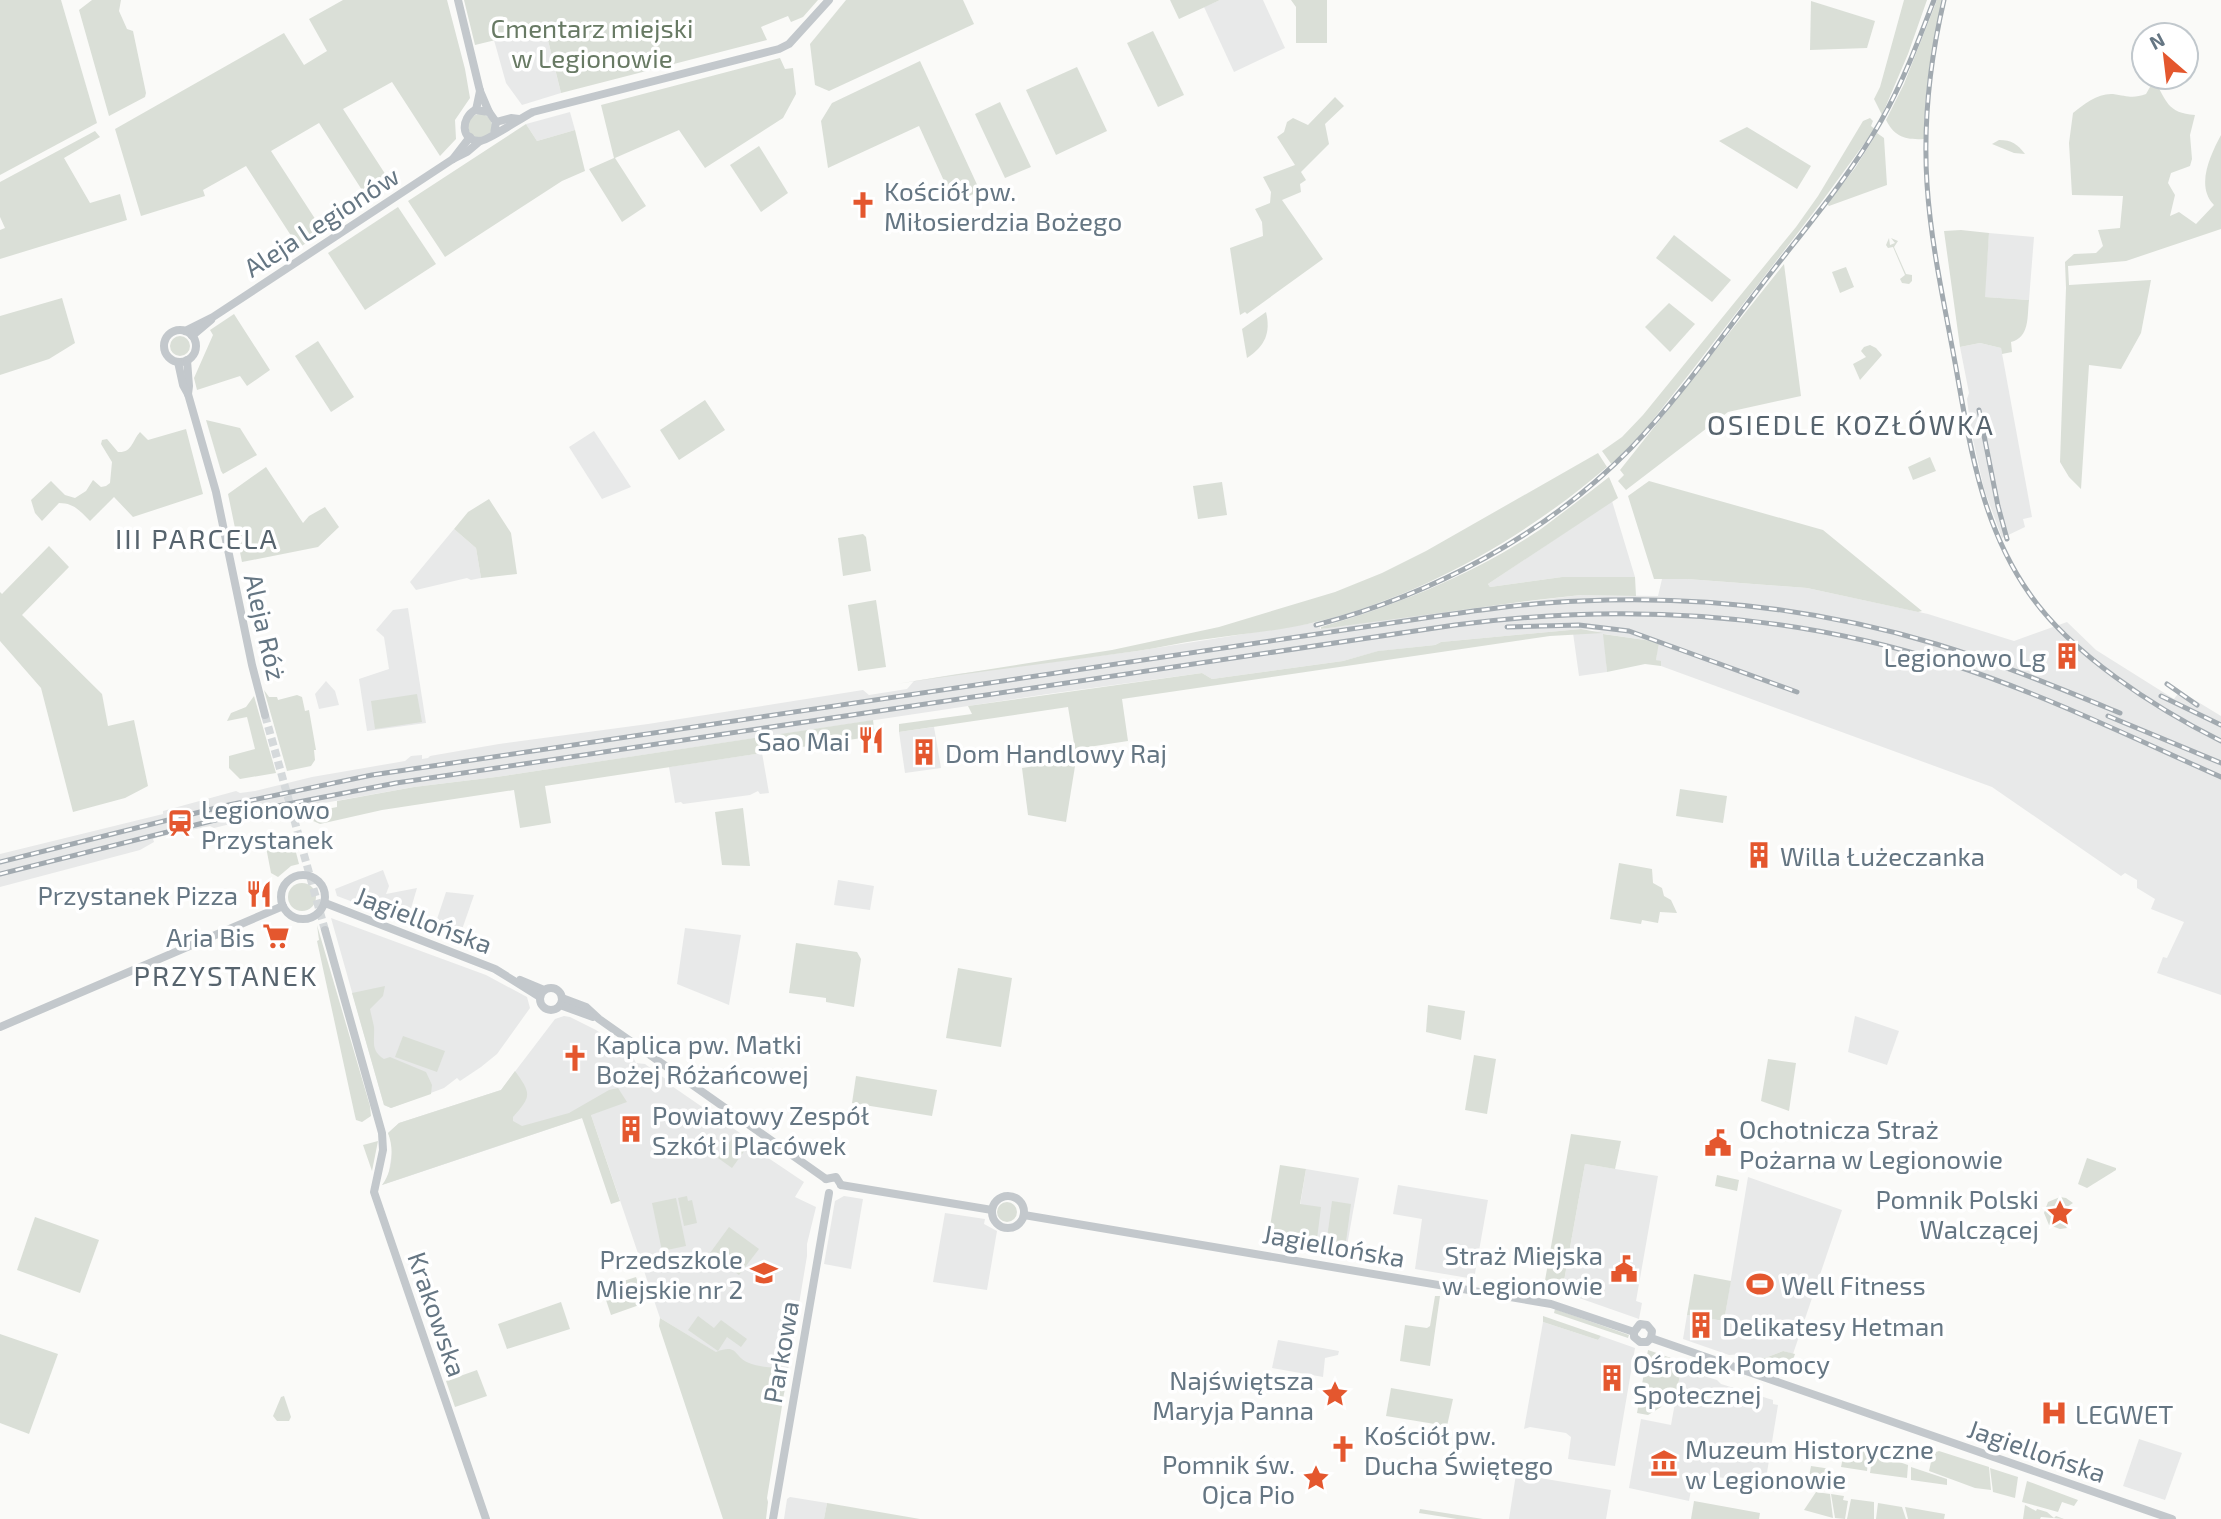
<svg xmlns="http://www.w3.org/2000/svg" width="2221" height="1519" font-family="'Exo 2',sans-serif">
  <style>
    .built { fill: #e8e9e9 }
    .green { fill: #dadfd7 }
    .lines { fill: none; stroke-linecap: round; stroke-linejoin: round }
    .minor-tunnel { stroke: #d5d9db; stroke-width: 8; stroke-dasharray: 8 4; stroke-linecap: butt }
    .minor { stroke: #c3c8cc; stroke-width: 8 }
    .rail-casing { stroke: #a2aab0; stroke-width: 5 }
    .rail { stroke: #fff; stroke-width: 2.5; stroke-dasharray: 8; stroke-linecap: butt }
    .labels { text-anchor: middle; dominant-baseline: central; stroke-width: 7; stroke-linejoin: round; paint-order: stroke }
    .park-label { font-size: 26px; fill: #687a64; stroke: #fff }
    .poi-label { font-size: 26px; fill: #657683; stroke: #fff; text-anchor: start }
    .street-label { font-size: 26px; fill: #657683; stroke: #fff }
    .neighbourhood-label { font-size: 28px; letter-spacing: 2px; fill: #57646e; stroke: #fff }
  </style>
  <rect width="100%" height="100%" fill="#fafaf8"/>
  <g class="built">
    <path d="M1220,0H1263L1285,48L1234,72L1204,7Z"/>
    <path d="M545,28L561,93L522,105L506,83L494,40Z"/>
    <path d="M570,112L575,130L537,141L526,124Z"/>
    <path d="M1989,233L2034,237L2029,300L1984,297Z"/>
    <path d="M1980,343L2001,348L2032,517L2023,519L2025,527L2002,538L1984,489L1971,431L1967,399L1969,393L1960,347Z"/>
    <path d="M594,431L631,487L602,499L569,447Z"/>
    <path d="M1612,501L1635,577H1562L1490,587L1488,584Z"/>
    <path d="M454,529L476,548L481,578L471,580L467,578L416,590L410,582Z"/>
    <path d="M1662,579H1687L1807,588L1928,614L2014,641L2067,622L2096,650L2174,699L2180,691L2221,716V995L2157,973L2163,957L2167,958L2184,922L2151,909L2155,899L2137,888V880L2125,873L2121,876L1992,787L1661,666V662L1656,660L1658,642L1604,634L1607,672L1579,676L1573,633L1603,631L1581,629L1441,642L1435,645L1379,651L1343,661L1212,679L1202,673L1048,694L496,777L414,787L313,805L296,806L276,813L214,828L210,826L158,837L153,839L154,842L140,850L0,887V854L163,814V811L236,791L240,793L255,791L312,777L405,761L411,756L422,755V759L428,758L430,756L499,744L648,724L863,690L869,695L907,689L914,681L957,674L1137,651L1319,622L1320,629L1424,614L1581,595L1658,596Z"/>
    <path d="M408,608L426,723L367,731L359,679L389,669L384,637L376,630L393,610Z"/>
    <path d="M326,681L335,691L339,705L319,709L315,694Z"/>
    <path d="M934,727L941,768L905,773L899,732Z"/>
    <path d="M762,753L769,793L760,794L758,791L750,795L683,804L681,802L675,803L669,767Z"/>
    <path d="M383,870L389,886L386,894L417,888L407,922L337,896L335,889Z"/>
    <path d="M838,880L874,886L870,910L834,905Z"/>
    <path d="M446,892L474,895L458,941L433,931Z"/>
    <path d="M331,918L486,975L527,997L530,1008L497,1054L481,1067L460,1081L457,1078L444,1088L391,1108L384,1105Z"/>
    <path d="M685,928L741,935L729,1005L677,984Z"/>
    <path d="M564,1016L570,1017L596,1030L632,1055L636,1063L645,1064L667,1080L666,1082L756,1144L758,1151L804,1182L795,1197L816,1207L807,1244V1256L784,1394L660,1318L591,1115L382,1185L388,1178L393,1145L388,1133L399,1123L501,1090L555,1019Z"/>
    <path d="M1855,1016L1899,1031L1887,1065L1848,1052Z"/>
    <path d="M1585,1164L1658,1176L1636,1301L1642,1303L1639,1319L1562,1292Z"/>
    <path d="M1306,1169L1359,1178L1345,1257L1293,1249Z"/>
    <path d="M1748,1177L1842,1210L1793,1354L1783,1351L1757,1361L1741,1354L1729,1355L1683,1339L1687,1315L1724,1321Z"/>
    <path d="M1398,1185L1488,1200L1474,1279L1415,1269L1422,1219L1393,1214Z"/>
    <path d="M844,1196L863,1199L851,1269L824,1264L835,1201Z"/>
    <path d="M945,1213L985,1219L984,1224L997,1231L987,1290L933,1282Z"/>
    <path d="M1543,1322L1598,1340L1601,1336L1635,1348L1615,1466L1568,1459L1571,1437L1566,1433L1530,1427L1524,1429Z"/>
    <path d="M1278,1340L1339,1351L1338,1355L1325,1358L1323,1377L1272,1368Z"/>
    <path d="M1687,1373L1701,1375L1717,1380L1721,1384L1773,1400V1404L1778,1405L1765,1485L1694,1473L1689,1501L1629,1488L1641,1419L1671,1425L1680,1375Z"/>
    <path d="M2139,1439L2182,1453L2165,1500L2123,1486Z"/>
    <path d="M1516,1474L1611,1490L1606,1519H1509Z"/>
    <path d="M790,1497L827,1503L824,1519H784L787,1499Z"/>
  </g>
  <g class="green">
    <path d="M0,0H61L97,123L0,175Z"/>
    <path d="M92,0H121L119,11L127,29L133,31L146,93L145,97L109,116L79,10Z"/>
    <path d="M343,0H447L465,69L470,98L455,120L456,139L440,156L392,82L343,109L393,186L369,201L319,123L271,151L323,231L299,248L246,166L203,190L205,196L141,216L115,129L284,33L304,65L327,51L309,19Z"/>
    <path d="M464,0H818L803,17L791,22L788,16L761,27L767,40L561,93L545,28L475,45Z"/>
    <path d="M846,0H963L974,24L829,91L815,85L810,44Z"/>
    <path d="M1170,0H1220L1179,19Z"/>
    <path d="M1291,0H1327V43H1296V7Z"/>
    <path d="M1904,0H1927L1908,54L1882,115L1874,99L1880,87Z"/>
    <path d="M1937,0H1942C1932,46 1924,92 1924,139C1905,140 1895,137 1886,120L1904,84Z"/>
    <path d="M1811,1L1875,21L1867,48L1810,50Z"/>
    <path d="M1153,31L1184,95L1158,107L1127,43Z"/>
    <path d="M780,58L785,69L793,68L796,94L783,118L705,168L679,130L615,158L646,206L622,222L589,169L614,158L601,105Z"/>
    <path d="M920,61L980,191L954,203L919,126L828,168L821,121L832,103Z"/>
    <path d="M1077,67L1107,131L1056,155L1026,90Z"/>
    <path d="M2154,80C2167,101 2167,113 2195,115L2190,135L2192,159L2190,166L2171,173L2168,183L2175,195L2170,216L2179,212L2196,224L2214,205C2195,186 2211,154 2221,135V229L2126,261L2068,266L2069,285L2151,280L2141,333L2121,369L2089,365L2081,489L2069,477L2060,462L2066,288L2065,262L2074,254L2096,253L2103,246L2098,230L2120,228L2123,196L2072,195L2069,143L2073,113C2084,104 2098,93 2113,94C2127,96 2133,99 2146,94Z"/>
    <path d="M1335,97L1344,106L1325,124L1329,144L1301,172L1306,180L1300,184L1301,192L1282,200L1323,259L1247,314L1245,312L1240,315L1230,248L1263,236L1262,222L1255,209L1270,203L1271,192L1263,177L1295,165L1277,137L1284,132L1287,122L1293,118L1308,125Z"/>
    <path d="M1000,102L1031,167L1005,178L975,114Z"/>
    <circle cx="480" cy="126" r="12"/>
    <path d="M1870,118L1873,121L1871,126L1875,129L1820,204L1690,373L1648,426L1612,465L1602,451L1622,437L1643,415L1796,227L1818,196L1863,121Z"/>
    <path d="M526,124L537,141L575,130L585,171L562,181L445,257L408,201Z"/>
    <path d="M1747,127L1811,166L1797,189L1719,141Z"/>
    <path d="M95,131L100,137L64,158L90,203L120,194L127,220L0,259V230L5,228L0,217V182Z"/>
    <path d="M1877,133L1884,138L1887,185L1829,206L1827,204L1855,168Z"/>
    <path d="M1999,140C2012,140 2017,144 2025,154L2014,153L1992,144Z"/>
    <path d="M759,146L788,193L761,212L730,165Z"/>
    <path d="M398,207L436,264L365,310L328,253Z"/>
    <path d="M1961,230L1989,233L1985,297L2029,300C2027,317 2030,337 2011,342L2012,352L2002,354L2001,348L1980,343L1960,347L1944,231Z"/>
    <path d="M1674,235L1731,280L1712,302L1656,258Z"/>
    <path d="M1889,238L1890,245L1895,243L1891,238L1898,241L1894,247L1906,274L1912,275V281L1909,284L1902,283L1900,279L1905,275L1893,247L1888,248L1886,245Z"/>
    <path d="M1784,264L1801,396L1728,412L1626,490L1618,481L1624,475L1620,470Z"/>
    <path d="M1846,267L1854,287L1840,293L1832,272Z"/>
    <path d="M62,298L75,343L49,359L0,375V316Z"/>
    <path d="M1669,303L1695,324L1670,352L1645,327Z"/>
    <path d="M1266,312C1271,333 1265,346 1247,358L1242,329Z"/>
    <path d="M234,314L270,370L247,386L240,376L197,390L194,378L213,335L210,330Z"/>
    <circle cx="180" cy="346" r="10"/>
    <path d="M318,341L354,397L331,412L295,356Z"/>
    <path d="M1870,345L1876,348L1882,355L1860,380L1853,364L1866,357L1861,351L1864,347Z"/>
    <path d="M705,400L725,430L679,460L660,430Z"/>
    <path d="M206,420L240,428L257,455L223,474L221,471Z"/>
    <path d="M186,429L203,494L133,517L114,497L90,521C80,511 74,503 59,503L42,521L35,513L31,500L51,481L65,495L75,498L86,491L93,480L101,487L106,486L110,483L112,462L101,444L102,440L107,439L118,452C132,453 132,441 140,432L148,440Z"/>
    <path d="M1598,453L1607,467C1525,537 1426,594 1320,621C1281,631 1240,634 1200,640C1179,643 1158,648 1137,651C1057,662 976,672 896,684L1112,650L1219,627L1335,592L1382,573L1426,551Z"/>
    <path d="M1930,457L1936,471L1913,480L1908,467Z"/>
    <path d="M266,467L303,523L309,516L325,507L339,527L318,547L242,562L228,494Z"/>
    <path d="M1609,477L1618,498L1488,584L1490,587L1562,577H1635L1636,596L1581,595L1536,600L1321,629V627C1398,605 1474,574 1541,529C1564,512 1587,494 1609,477Z"/>
    <path d="M1649,481L1823,530L1922,611L1918,612L1807,588L1687,579H1654L1628,496Z"/>
    <path d="M1222,482L1227,515L1198,519L1193,486Z"/>
    <path d="M489,499L511,533L517,574L481,578L476,548L454,529L468,512Z"/>
    <path d="M863,534L866,537L871,571L843,576L838,538Z"/>
    <path d="M49,546L69,567L22,615L102,694L108,726L134,720L148,786L125,798L73,812L41,688L0,641V592L2,594Z"/>
    <path d="M876,600L886,667L858,671L848,605Z"/>
    <path d="M1581,629L1603,633L1550,636L1122,699L1128,741L1075,749L1068,707L899,732V724L972,714L968,706L1202,673L1212,679L1343,661L1378,651L1435,645L1441,642Z"/>
    <path d="M1603,634L1659,642L1656,660L1661,661V666L1645,664L1607,672Z"/>
    <path d="M264,690L269,697H277L278,700L297,695L302,697L305,711L309,710L316,750H314L315,760L311,766L287,771Z"/>
    <path d="M417,694L422,722L375,729L371,701Z"/>
    <path d="M254,696L276,773L240,779L229,768V756L255,749L247,717L227,721L231,713L246,707Z"/>
    <path d="M873,720L875,736L545,786L551,823L520,828L514,790L382,810L320,824L311,820V816L317,811L337,807V801L414,787L496,777Z"/>
    <path d="M1076,760L1066,822L1028,815L1022,768Z"/>
    <path d="M1680,789L1727,796L1723,823L1676,816Z"/>
    <path d="M743,808L750,866L722,865L715,812Z"/>
    <path d="M292,837L299,864L291,866L278,877L271,873L266,847L271,842Z"/>
    <path d="M1619,863L1652,869L1653,883L1662,888L1664,896L1671,900L1677,913L1660,912L1658,923L1642,920L1641,924L1610,919Z"/>
    <circle cx="302" cy="897" r="14"/>
    <path d="M317,925L370,1106L371,1116L362,1122L356,1120L355,1116L317,941L319,940Z"/>
    <path d="M796,943L857,952L861,959L854,1007L826,1002V998L789,993Z"/>
    <path d="M958,968L1012,978L1001,1047L946,1038Z"/>
    <path d="M385,986L383,996L370,1009C371,1015 373,1021 374,1027C375,1042 370,1050 384,1059L390,1057L426,1072L432,1085L431,1094L391,1108L384,1105L352,993Z"/>
    <path d="M1428,1005L1465,1011L1461,1040L1426,1032Z"/>
    <path d="M403,1036L445,1051L437,1072L395,1057Z"/>
    <path d="M1474,1055L1496,1059L1487,1114L1465,1110Z"/>
    <path d="M1768,1059L1796,1063L1789,1111L1761,1101Z"/>
    <path d="M515,1071C532,1094 531,1097 513,1117V1121L522,1126L569,1113L609,1090L618,1088L627,1102L591,1115L620,1201L611,1204L582,1118L382,1185C393,1171 394,1148 388,1133L399,1123L501,1090Z"/>
    <path d="M856,1076L937,1090L932,1116L852,1103Z"/>
    <path d="M736,1133L750,1143L732,1168L718,1158Z"/>
    <path d="M1571,1134L1621,1141L1615,1169L1585,1164L1562,1292L1549,1290L1544,1286Z"/>
    <path d="M378,1141L372,1171L363,1145Z"/>
    <path d="M2087,1158L2116,1168V1170L2087,1188L2078,1184Z"/>
    <path d="M1280,1165L1306,1169L1300,1204L1321,1207L1317,1239L1295,1236L1293,1249L1267,1245Z"/>
    <path d="M1717,1175L1739,1180L1737,1191L1715,1186Z"/>
    <path d="M687,1196L688,1201L692,1200L697,1223L684,1226L678,1198Z"/>
    <path d="M2060,1197L2066,1198L2073,1203L2058,1213L2067,1228L2060,1229L2049,1225L2044,1213L2048,1202Z"/>
    <path d="M676,1198L686,1246L662,1251L652,1203Z"/>
    <path d="M1332,1201L1351,1204L1345,1249L1326,1246Z"/>
    <circle cx="1007" cy="1212" r="10"/>
    <path d="M35,1217L99,1240L80,1293L17,1270Z"/>
    <path d="M729,1227L759,1249L739,1275L710,1253Z"/>
    <path d="M1694,1274L1731,1281L1724,1321L1687,1315Z"/>
    <path d="M636,1277L645,1303L611,1315L602,1288Z"/>
    <path d="M1435,1296H1440L1430,1366L1400,1361L1405,1325L1427,1328L1430,1326Z"/>
    <path d="M561,1302L570,1329L507,1349L498,1324Z"/>
    <path d="M1555,1309L1629,1335L1628,1338L1554,1313Z"/>
    <path d="M698,1316L714,1328L721,1320L747,1339L741,1347L727,1337L718,1351L688,1330Z"/>
    <path d="M1543,1316L1601,1336L1598,1340L1543,1322Z"/>
    <path d="M660,1318L716,1352C739,1343 733,1357 749,1363C760,1368 776,1367 788,1369L767,1498L768,1502L766,1519H723L659,1326Z"/>
    <path d="M0,1334L58,1354L29,1434L0,1423Z"/>
    <path d="M1648,1350L1694,1366L1701,1371V1375L1687,1373L1686,1376L1680,1375L1675,1400L1671,1402L1666,1393L1669,1403H1663L1661,1407L1648,1415L1637,1413Z"/>
    <path d="M1783,1351L1795,1354L1789,1372C1778,1370 1765,1371 1757,1361Z"/>
    <path d="M477,1370L487,1396L455,1407L446,1381Z"/>
    <path d="M1391,1388L1453,1399L1447,1426L1386,1416Z"/>
    <path d="M284,1396L291,1417L289,1421H277L273,1416L281,1397Z"/>
    <path d="M1846,1443L1869,1451L1867,1471L1841,1467Z"/>
    <path d="M1939,1451L1989,1467L1991,1490L1975,1488L1929,1471L1933,1453Z"/>
    <path d="M1873,1453L1908,1465L1907,1478L1870,1473Z"/>
    <path d="M1811,1466L1831,1469L1815,1490L1807,1488Z"/>
    <path d="M1911,1467L1947,1479V1485L1911,1480Z"/>
    <path d="M1990,1468L2018,1477L2015,1498L1993,1492Z"/>
    <path d="M2027,1481L2078,1500L2074,1506L2062,1502L2058,1512L2022,1502Z"/>
    <path d="M1816,1492L1830,1494L1833,1518L1804,1510Z"/>
    <path d="M1831,1494L1844,1496L1843,1500L1848,1501L1845,1519L1835,1518Z"/>
    <path d="M1851,1499L1874,1502V1519H1847Z"/>
    <path d="M1694,1501L1760,1513L1759,1519H1691Z"/>
    <path d="M827,1503L920,1519H824Z"/>
    <path d="M1878,1503L1902,1507L1906,1519H1876Z"/>
    <path d="M2025,1505L2036,1511L2037,1509L2047,1512L2054,1518L2056,1516L2064,1519L2041,1517L2040,1519H2023Z"/>
    <path d="M1905,1507L1945,1514L1944,1519H1908Z"/>
    <path d="M1420,1509L1483,1519H1457L1419,1513Z"/>
  </g>
  <g class="lines">
    <path class="minor-tunnel" d="M265,715L325,930"/>
    <g class="minor">
      <path d="M458,0L480,91L489,112"/>
      <path d="M476,110L480,91"/>
      <path d="M496,122L511,118L519,119"/>
      <path d="M494,134L496,122L489,112L475,110C461,118 460,141 480,141C488,141 522,117 533,112L779,49L789,44L829,0"/>
      <path d="M453,159L470,137"/>
      <circle cx="180" cy="346" r="16"/>
      <path d="M185,331L213,317L453,159L467,152L480,141"/>
      <path d="M192,336L211,320"/>
      <path d="M187,360L189,386L188,394"/>
      <path d="M178,362L183,385L188,394L216,492L252,665L265,715"/>
      <circle cx="303" cy="897" r="22"/>
      <path d="M325,903L495,969L540,997"/>
      <path d="M325,930L382,1133L383,1150L374,1192L486,1519"/>
      <path d="M520,980L544,990"/>
      <circle cx="551" cy="999" r="11"/>
      <path d="M562,998L586,1007L599,1019L826,1179"/>
      <path d="M560,1005L593,1017"/>
      <path d="M0,1027L283,906"/>
      <path d="M826,1179L836,1177L841,1185"/>
      <path d="M841,1185L992,1210"/>
      <circle cx="1008" cy="1212" r="16"/>
      <path d="M1024,1215L1551,1304L1634,1332"/>
      <path d="M1634,1332L1640,1324L1647,1325L1652,1331L1651,1338"/>
      <path d="M1634,1332V1337L1640,1342H1647L1651,1338"/>
      <path d="M1651,1338L2172,1519"/>
      <path d="M773,1519L829,1193"/>
    </g>
    <defs>
      <g id="rail">
        <path d="M1944,0C1930,60 1923,122 1927,184C1931,246 1945,307 1956,368C1970,447 1982,526 2029,593C2071,654 2155,708 2221,741"/>
        <path d="M1979,410L1998,506L2007,539"/>
        <path d="M1316,625C1432,595 1546,535 1630,449C1679,398 1720,339 1763,283C1803,231 1848,179 1881,121C1903,82 1918,42 1934,0"/>
        <path d="M1507,627L1579,625L1629,631L1797,692"/>
        <path d="M2167,684L2197,705"/>
        <path d="M2161,696L2221,725"/>
        <path d="M2108,716L2221,763"/>
        <path d="M0,862L224,806L372,775L1418,619C1472,611 1526,603 1581,601C1701,595 1822,610 1936,644C1999,663 2059,688 2120,713"/>
        <path d="M0,874L247,812L396,783L1455,625C1621,603 1787,612 1947,663C2041,693 2131,737 2221,777"/>
      </g>
    </defs>
    <use href="#rail" class="rail-casing"/>
    <use href="#rail" class="rail"/>
  </g>
  <defs>
    <symbol id="church-bare" viewBox="-9 -9 18 18"><path d="M-1.2-6h2.4v3.5h3.3v2.4h-3.3V6h-2.4V-.1h-3.3v-2.4h3.3Z" fill="#e4572e" stroke="#fff" stroke-width="2.5" paint-order="stroke"/></symbol>
    <symbol id="building-bare" viewBox="-9 -9 18 18"><path d="M-4-6H4V6H1V3H-1V6H-4ZM-2.5-4.3h1.7v1.8h-1.7ZM.8-4.3h1.7v1.8H.8ZM-2.5-1h1.7V.8h-1.7ZM.8-1h1.7V.8H.8Z" fill="#e4572e" stroke="#fff" stroke-width="2.5" paint-order="stroke"/></symbol>
    <symbol id="restaurant-bare" viewBox="-9 -9 18 18"><path d="M-5-6h1v4h1v-4h1v4h1v-4h1v5L-1.5 .5V6h-2V.5L-5-1ZM5-6V6H3V1.5H1.5Q1.5-4 5-6Z" fill="#e4572e" stroke="#fff" stroke-width="2.5" paint-order="stroke"/></symbol>
    <symbol id="station-bare" viewBox="-9 -9 18 18"><path d="M-3-6H3Q5-6 5-4V2Q5 4 3 4L4.5 6H3L1.5 4h-3L-3 6H-4.5L-3 4Q-5 4-5 2V-4Q-5-6-3-6ZM-3.5-4v3h7v-3ZM-3.5 1v1.5H-2V1ZM2 1v1.5H3.5V1Z" fill="#e4572e" stroke="#fff" stroke-width="2.5" paint-order="stroke"/></symbol>
    <symbol id="supermarket-bare" viewBox="-9 -9 18 18"><path d="M-6-5.5h2.5l.6 2H6L4.5 2H-2.5L-4.4-4H-6ZM-1.5 3.2a1.3 1.3 0 1 0 .1 0ZM3 3.2a1.3 1.3 0 1 0 .1 0Z" fill="#e4572e" stroke="#fff" stroke-width="2.5" paint-order="stroke"/></symbol>
    <symbol id="civic-bare" viewBox="-9 -9 18 18"><path d="M-.6-6.5H3V-4.5H.6V-3L4-1V1h2V6H-6V1h2V-1L-.6-3ZM-1.2 2.5V6h2.4V2.5Z" fill="#e4572e" stroke="#fff" stroke-width="2.5" paint-order="stroke"/></symbol>
    <symbol id="sight-bare" viewBox="-9 -9 18 18"><path d="M0-6L1.8-2.2L6-1.7L2.9 1.2L3.7 5.4L0 3.3L-3.7 5.4L-2.9 1.2L-6-1.7L-1.8-2.2Z" fill="#e4572e" stroke="#fff" stroke-width="2.5" paint-order="stroke"/></symbol>
    <symbol id="school-bare" viewBox="-9 -9 18 18"><path d="M0-5L7-2L0 1L-7-2ZM-4 1L0 2.5L4 1V4Q0 6-4 4Z" fill="#e4572e" stroke="#fff" stroke-width="2.5" paint-order="stroke"/></symbol>
    <symbol id="stadium-bare" viewBox="-9 -9 18 18"><path d="M0-5a6.5 5 0 1 0 0 10a6.5 5 0 1 0 0-10ZM-3.5-1.8h7v3.6h-7Z" fill="#e4572e" stroke="#fff" stroke-width="2.5" paint-order="stroke"/></symbol>
    <symbol id="hospital-bare" viewBox="-9 -9 18 18"><path d="M-5-5h3v3.5h4V-5h3V5h-3V1.5h-4V5h-3Z" fill="#e4572e" stroke="#fff" stroke-width="2.5" paint-order="stroke"/></symbol>
    <symbol id="museum-bare" viewBox="-9 -9 18 18"><path d="M0-6L6-3V-2H-6V-3ZM-5-1h2V3h-2ZM-1-1h2V3h-2ZM3-1h2V3H3ZM-6 4H6V6H-6Z" fill="#e4572e" stroke="#fff" stroke-width="2.5" paint-order="stroke"/></symbol>
  </defs>
  <g fill-rule="evenodd">
    <use href="#church-bare" x="844" y="186" width="38" height="38"/>
    <use href="#building-bare" x="2048" y="637" width="38" height="38"/>
    <use href="#restaurant-bare" x="852" y="721" width="38" height="38"/>
    <use href="#building-bare" x="905" y="733" width="38" height="38"/>
    <use href="#station-bare" x="161" y="804" width="38" height="38"/>
    <use href="#building-bare" x="1740" y="836" width="38" height="38"/>
    <use href="#restaurant-bare" x="240" y="875" width="38" height="38"/>
    <use href="#supermarket-bare" x="257" y="917" width="38" height="38"/>
    <use href="#church-bare" x="556" y="1039" width="38" height="38"/>
    <use href="#building-bare" x="612" y="1110" width="38" height="38"/>
    <use href="#civic-bare" x="1699" y="1124" width="38" height="38"/>
    <use href="#sight-bare" x="2041" y="1194" width="38" height="38"/>
    <use href="#civic-bare" x="1605" y="1250" width="38" height="38"/>
    <use href="#school-bare" x="745" y="1254" width="38" height="38"/>
    <use href="#stadium-bare" x="1741" y="1265" width="38" height="38"/>
    <use href="#building-bare" x="1682" y="1306" width="38" height="38"/>
    <use href="#building-bare" x="1593" y="1359" width="38" height="38"/>
    <use href="#sight-bare" x="1316" y="1375" width="38" height="38"/>
    <use href="#hospital-bare" x="2035" y="1394" width="38" height="38"/>
    <use href="#church-bare" x="1324" y="1430" width="38" height="38"/>
    <use href="#museum-bare" x="1645" y="1444" width="38" height="38"/>
    <use href="#sight-bare" x="1297" y="1459" width="38" height="38"/>
  </g>
  <g class="labels">
    <g class="park-label">
      <text x="592" y="27">Cmentarz miejski<tspan x="592" dy="30">w Legionowie</tspan></text>
    </g>
    <g class="poi-label">
      <text x="884" y="190">Kościół pw.<tspan x="884" dy="30">Miłosierdzia Bożego</tspan></text>
      <text x="2046" y="656" text-anchor="end">Legionowo Lg</text>
      <text x="850" y="740" text-anchor="end">Sao Mai</text>
      <text x="945" y="752">Dom Handlowy Raj</text>
      <text x="201" y="808">Legionowo<tspan x="201" dy="30">Przystanek</tspan></text>
      <text x="1780" y="855">Willa Łużeczanka</text>
      <text x="238" y="894" text-anchor="end">Przystanek Pizza</text>
      <text x="255" y="936" text-anchor="end">Aria Bis</text>
      <text x="596" y="1043">Kaplica pw. Matki<tspan x="596" dy="30">Bożej Różańcowej</tspan></text>
      <text x="652" y="1114">Powiatowy Zespół<tspan x="652" dy="30">Szkół i Placówek</tspan></text>
      <text x="1739" y="1128">Ochotnicza Straż<tspan x="1739" dy="30">Pożarna w Legionowie</tspan></text>
      <text x="2039" y="1198" text-anchor="end">Pomnik Polski<tspan x="2039" dy="30">Walczącej</tspan></text>
      <text x="1603" y="1254" text-anchor="end">Straż Miejska<tspan x="1603" dy="30">w Legionowie</tspan></text>
      <text x="743" y="1258" text-anchor="end">Przedszkole<tspan x="743" dy="30">Miejskie nr 2</tspan></text>
      <text x="1781" y="1284">Well Fitness</text>
      <text x="1722" y="1325">Delikatesy Hetman</text>
      <text x="1633" y="1363">Ośrodek Pomocy<tspan x="1633" dy="30">Społecznej</tspan></text>
      <text x="1314" y="1379" text-anchor="end">Najświętsza<tspan x="1314" dy="30">Maryja Panna</tspan></text>
      <text x="2075" y="1413">LEGWET</text>
      <text x="1364" y="1434">Kościół pw.<tspan x="1364" dy="30">Ducha Świętego</tspan></text>
      <text x="1685" y="1448">Muzeum Historyczne<tspan x="1685" dy="30">w Legionowie</tspan></text>
      <text x="1295" y="1463" text-anchor="end">Pomnik św.<tspan x="1295" dy="30">Ojca Pio</tspan></text>
    </g>
    <g class="street-label">
      <text transform="translate(321 221) rotate(-33)">Aleja Legionów</text>
      <text transform="translate(266 627) rotate(77)">Aleja Róż</text>
      <text transform="translate(424 919) rotate(21)">Jagiellońska</text>
      <text transform="translate(1334 1245) rotate(10)">Jagiellońska</text>
      <text transform="translate(438 1314) rotate(71)">Krakowska</text>
      <text transform="translate(780 1352) rotate(-80)">Parkowa</text>
      <text transform="translate(2037 1450) rotate(19)">Jagiellońska</text>
    </g>
    <g class="neighbourhood-label">
      <text x="1851" y="424">OSIEDLE KOZŁÓWKA</text>
      <text x="197" y="538">III PARCELA</text>
      <text x="226" y="975">PRZYSTANEK</text>
    </g>
  </g>
  <g transform="translate(2165 56) rotate(332)"><circle r="33" fill="#ffffff" stroke="#c1c8cd" stroke-width="2"/>
  <path d="M0-5L12 26L0 18L-12 26Z" fill="#e4572e"/>
  <text y="-10" font-size="19" font-weight="bold" text-anchor="middle" fill="#657683">N</text>
  </g>
</svg>
